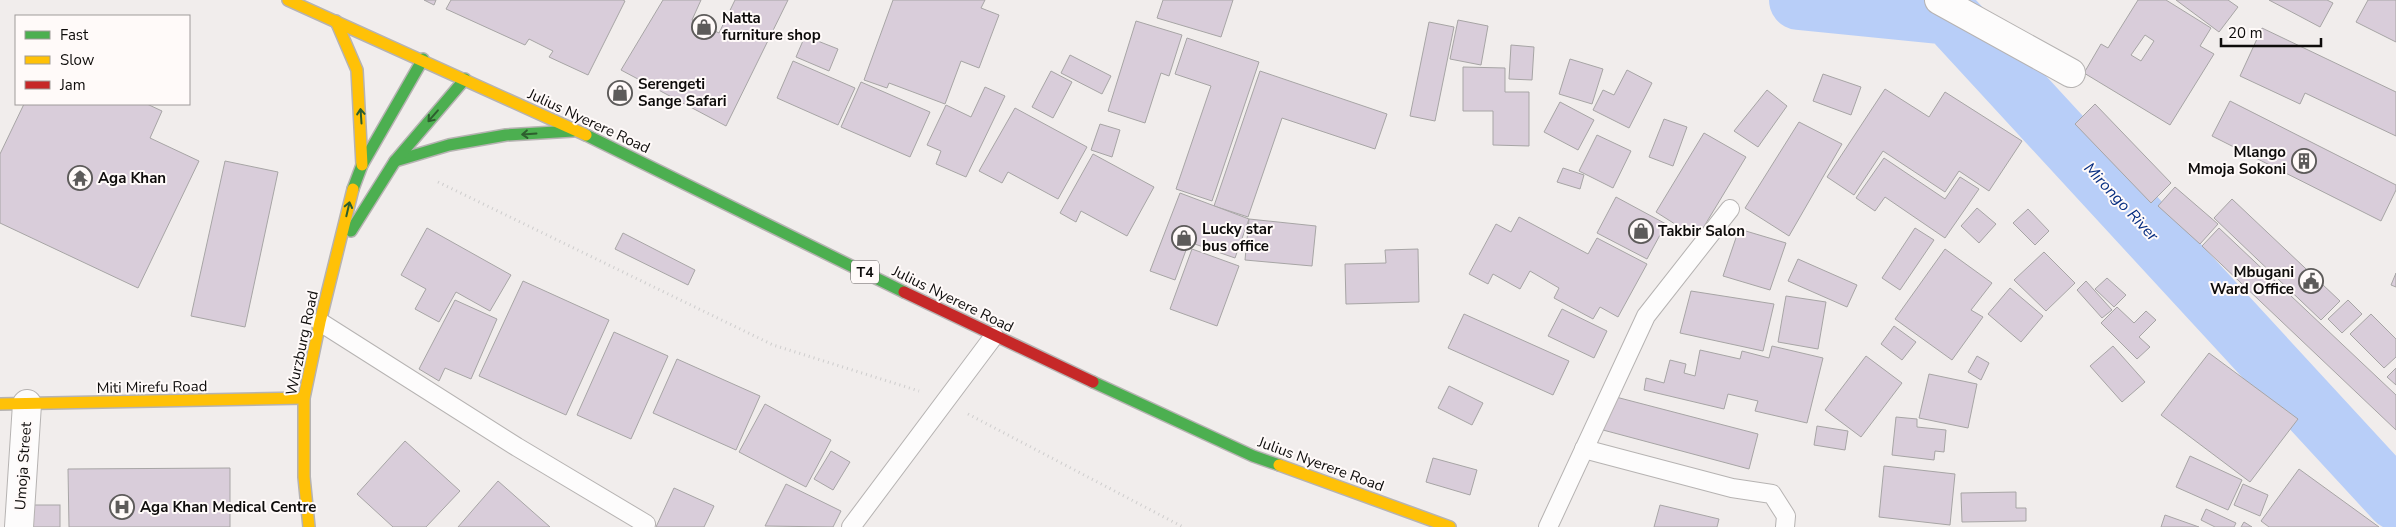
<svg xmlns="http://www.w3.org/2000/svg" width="2396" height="527" font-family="'Nunito Sans',sans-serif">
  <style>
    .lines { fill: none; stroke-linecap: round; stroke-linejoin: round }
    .river { stroke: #b8cef8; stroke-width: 60 }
    .building { fill: #d9cdda; stroke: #a7a5a5; fill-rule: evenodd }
    .lane-casing { stroke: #b6b3b2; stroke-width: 20 }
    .street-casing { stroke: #b6b3b2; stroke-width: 30 }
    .fast-casing { stroke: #b6b3b2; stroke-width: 14 }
    .slow-casing { stroke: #b6b3b2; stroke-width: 14 }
    .jam-casing { stroke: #b6b3b2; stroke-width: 14 }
    .path { stroke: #cecdcd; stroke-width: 3; stroke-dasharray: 1 4; stroke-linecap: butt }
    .lane { stroke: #fdfcfc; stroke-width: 18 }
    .street { stroke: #fdfcfc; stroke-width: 28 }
    .fast { stroke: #4caf50; stroke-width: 11 }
    .slow { stroke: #ffc107; stroke-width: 11 }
    .jam { stroke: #c62828; stroke-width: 11 }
    .oneway { stroke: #2d5e2e }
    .labels { text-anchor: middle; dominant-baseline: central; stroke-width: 4; stroke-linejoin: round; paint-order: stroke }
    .shield { fill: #fffaf9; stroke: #565352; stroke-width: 1 }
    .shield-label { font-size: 14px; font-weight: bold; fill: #0e0c0b }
    .poi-label { font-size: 15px; font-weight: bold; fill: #0e0c0b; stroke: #fffaf9; text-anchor: start }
    .street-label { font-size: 15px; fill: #0e0c0b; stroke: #fffaf9 }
    .water-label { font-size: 16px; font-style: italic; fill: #062d81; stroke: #fffaf9 }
  </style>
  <rect width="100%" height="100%" fill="#f1edec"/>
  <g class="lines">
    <path class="river" d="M1799,0L1949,15L2396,500"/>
  </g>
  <g class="building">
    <path d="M424,0H436L434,5Z"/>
    <path d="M451,0H623L625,1L588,75L549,57L553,51L529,39L525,45L446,9Z"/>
    <path d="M663,0H701L692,20L719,33L735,0H788L726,126L621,70Z"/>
    <path d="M893,0H985L981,8L999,15L979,68L961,61L945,104L889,83L887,88L864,80Z"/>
    <path d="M1163,0H1233L1221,37L1157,18Z"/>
    <path d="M2138,0H2166L2211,28L2200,46L2214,54L2170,125L2084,73L2101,44L2108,48ZM2145,35L2154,41L2141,61L2131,55Z"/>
    <path d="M2176,0H2228L2238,7L2219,32Z"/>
    <path d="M2269,0H2327L2333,3L2320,27Z"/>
    <path d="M2368,0H2396V42L2356,22Z"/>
    <path d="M1458,20L1488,26L1481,65L1450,59Z"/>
    <path d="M1136,21L1182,35L1169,76L1161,73L1145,123L1108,111Z"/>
    <path d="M1429,22L1454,27L1435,121L1410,116Z"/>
    <path d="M2262,28L2396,92V136L2305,93L2300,104L2240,76Z"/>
    <path d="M805,36L838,49L829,71L796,57Z"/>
    <path d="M1187,38L1259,62L1212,201L1176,189L1211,86L1175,74Z"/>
    <path d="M1511,45L1534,47L1532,80L1509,79Z"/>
    <path d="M1070,55L1111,76L1102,94L1061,73Z"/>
    <path d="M1570,59L1603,69L1592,104L1559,94Z"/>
    <path d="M793,61L855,88L838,125L777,98Z"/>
    <path d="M1463,67L1505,68V92H1529V146L1493,145V111H1463Z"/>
    <path d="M1627,70L1652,83L1629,128L1593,110L1603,90L1614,95Z"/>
    <path d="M1051,71L1072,82L1053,118L1032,107Z"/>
    <path d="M1260,71L1387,114L1375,149L1282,118L1248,217L1214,206Z"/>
    <path d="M1823,74L1861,87L1851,115L1813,101Z"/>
    <path d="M861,82L930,112L910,157L841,127Z"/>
    <path d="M985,87L1005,96L966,177L936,164L941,151L927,145L946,105L971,117Z"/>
    <path d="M1885,89L1929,117L1945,92L2022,141L1989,191L1959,171L1945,192L1883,151L1854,195L1827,177Z"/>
    <path d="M1767,90L1787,106L1758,147L1734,131Z"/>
    <path d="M2230,101L2396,185V190L2381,221L2212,136Z"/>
    <path d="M1560,102L1594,120L1578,150L1544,132Z"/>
    <path d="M24,104H147L162,111L150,138L199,161L138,288L0,223V154Z"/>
    <path d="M2095,104L2171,183L2151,203L2075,124Z"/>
    <path d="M1015,108L1087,147L1058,199L1008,172L1002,183L979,171Z"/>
    <path d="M1664,119L1687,127L1673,166L1649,157Z"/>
    <path d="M1799,122L1842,144L1789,236L1745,208Z"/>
    <path d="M1100,124L1120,130L1112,157L1091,150Z"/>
    <path d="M1704,133L1746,157L1697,238L1656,212Z"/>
    <path d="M1597,135L1631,151L1613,188L1579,171Z"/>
    <path d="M1093,154L1154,187L1127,236L1081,211L1076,222L1060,213Z"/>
    <path d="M1884,158L1945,199L1960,177L1979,189L1945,238L1885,197L1875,211L1856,198Z"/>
    <path d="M225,161L278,172L245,327L191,316Z"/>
    <path d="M1563,168L1584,175L1580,189L1557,182Z"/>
    <path d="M2175,187L2218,224L2200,244L2158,206Z"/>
    <path d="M1180,193L1249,219L1235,258L1189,242L1175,280L1150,271Z"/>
    <path d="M1616,197L1666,224L1647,259L1597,233Z"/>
    <path d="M2232,199L2340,301L2321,320L2214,218Z"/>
    <path d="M1977,208L1996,224L1979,243L1961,226Z"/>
    <path d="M2028,209L2049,231L2035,245L2013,223Z"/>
    <path d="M1519,217L1588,254L1597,238L1647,264L1618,317L1600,307L1593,319L1554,298L1559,288L1530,271L1520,289L1493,274L1488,284L1469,274L1496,224L1511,232Z"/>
    <path d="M1249,219L1316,226L1312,266L1245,260Z"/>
    <path d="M427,228L511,275L490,311L456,292L439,322L415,309L426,289L401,275Z"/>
    <path d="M1915,228L1934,240L1900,290L1882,278Z"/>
    <path d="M2219,228L2396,395V430L2202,246Z"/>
    <path d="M1739,229L1786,243L1770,290L1723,276Z"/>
    <path d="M623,233L695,270L688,285L615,249Z"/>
    <path d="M1192,249L1239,266L1217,326L1170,309Z"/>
    <path d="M1418,249L1419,302L1346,304L1345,264L1386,263L1385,250Z"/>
    <path d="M1945,249L1992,283L1971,310L1983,317L1952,360L1895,319Z"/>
    <path d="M2044,252L2075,283L2046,311L2014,280Z"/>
    <path d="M1798,259L1857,285L1847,307L1788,281Z"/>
    <path d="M2396,273V287L2391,285Z"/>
    <path d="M2107,278L2126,295L2114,307L2095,289Z"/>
    <path d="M523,281L609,320L566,415L479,376Z"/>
    <path d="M2086,281L2112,310L2102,318L2077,290Z"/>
    <path d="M2010,288L2043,316L2021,342L1988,314Z"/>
    <path d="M1691,291L1774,304L1763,351L1680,333Z"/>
    <path d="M1786,296L1826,302L1818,349L1778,342Z"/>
    <path d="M455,300L497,319L471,379L445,368L439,381L419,369Z"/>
    <path d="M2348,300L2362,314L2342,333L2328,319Z"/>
    <path d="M2117,307L2134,323L2146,311L2156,320L2139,337L2150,347L2137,359L2101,323Z"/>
    <path d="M1562,309L1607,331L1594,358L1548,336Z"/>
    <path d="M1464,314L1569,361L1553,395L1448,348Z"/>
    <path d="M2371,314L2396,339V357L2384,368L2350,334Z"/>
    <path d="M1894,326L1916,342L1902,360L1881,344Z"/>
    <path d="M614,332L668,356L631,439L577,415Z"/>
    <path d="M1772,346L1823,358L1807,423L1755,411L1758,401L1728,394L1724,409L1644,390L1646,378L1664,383L1670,360L1686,364L1684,373L1695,376L1700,350L1740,359L1742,351L1769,358Z"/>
    <path d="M2113,346L2145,382L2122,402L2090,366Z"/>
    <path d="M2209,353L2298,419L2250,482L2161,415Z"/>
    <path d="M1866,356L1902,383L1861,437L1825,410Z"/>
    <path d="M1977,356L1989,363L1981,380L1968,372Z"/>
    <path d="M677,359L760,396L736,450L653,413Z"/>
    <path d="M2396,368V385L2387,377Z"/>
    <path d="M1929,374L1977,384L1968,428L1919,418Z"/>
    <path d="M1449,386L1483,403L1472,425L1438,408Z"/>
    <path d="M1612,396L1758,434L1749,469L1603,430Z"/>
    <path d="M765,404L831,440L806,487L739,452Z"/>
    <path d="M1896,417L1917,419V427L1946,430L1944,452L1935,451L1934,460L1892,455Z"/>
    <path d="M1817,426L1848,431L1845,450L1814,445Z"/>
    <path d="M405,441L460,491L426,527H393L357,494Z"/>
    <path d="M831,451L850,462L833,490L814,479Z"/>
    <path d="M2190,456L2242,480L2228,510L2176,487Z"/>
    <path d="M1433,458L1477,470L1470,495L1426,482Z"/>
    <path d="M1884,466L1955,474L1950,525L1879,517Z"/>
    <path d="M230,468V527H69L68,469Z"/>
    <path d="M2299,469L2379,527H2269L2261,521Z"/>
    <path d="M498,481L550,527H458Z"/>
    <path d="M786,484L841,511L833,527L765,526Z"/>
    <path d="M2243,484L2268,495L2260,516L2234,505Z"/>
    <path d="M674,488L714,506L704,527H656Z"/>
    <path d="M2016,492V508H2026V521L1962,522L1961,493Z"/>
    <rect x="32" y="505" width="28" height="22"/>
    <path d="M1660,505L1719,519L1717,527H1654Z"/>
    <path d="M2206,509L2236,523L2234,527H2215L2201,520Z"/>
    <path d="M2165,515L2199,527H2161Z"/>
    <path d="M2244,522L2252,527H2241Z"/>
  </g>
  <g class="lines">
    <defs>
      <g id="lane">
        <path d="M320,322L517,447L646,524"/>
        <path d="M1584,449L1732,488L1772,494L1786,516L1785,527"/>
        <path d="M851,527L994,336"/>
        <path d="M1548,527L1646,316L1730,209"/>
      </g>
      <g id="street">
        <path d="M1939,0L2071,73"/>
        <path d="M19,527L27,404"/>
      </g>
      <g id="fast">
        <path d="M586,135L904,292"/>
        <path d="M395,161L449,145L506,135L573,131"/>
        <path d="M353,189L362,165L423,59"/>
        <path d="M351,231L395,161L465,79"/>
        <path d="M1093,382L1253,456L1279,465"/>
      </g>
      <g id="slow">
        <path d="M288,0L586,135"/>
        <path d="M336,21L357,70L362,165"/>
        <path d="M0,404L304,398"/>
        <path d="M1279,465L1450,527"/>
        <path d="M309,527L304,477V398L320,322L353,189"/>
      </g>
      <path id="jam" d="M904,292L1093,382"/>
    </defs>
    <use href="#lane" class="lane-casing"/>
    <use href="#street" class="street-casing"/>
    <use href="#fast" class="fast-casing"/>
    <use href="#slow" class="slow-casing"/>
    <use href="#jam" class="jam-casing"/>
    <g class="path">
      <path d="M438,182L773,345L919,391"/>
      <path d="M968,414L1183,527"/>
    </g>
    <use href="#lane" class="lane"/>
    <use href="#street" class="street"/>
    <use href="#fast" class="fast"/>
    <use href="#slow" class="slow"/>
    <use href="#jam" class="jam"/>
  </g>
  <defs><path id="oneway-shaft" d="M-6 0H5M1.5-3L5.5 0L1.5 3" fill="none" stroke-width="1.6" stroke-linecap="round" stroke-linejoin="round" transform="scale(1.25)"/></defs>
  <g class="oneway">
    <use href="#oneway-shaft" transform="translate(361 116) rotate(-94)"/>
    <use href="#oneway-shaft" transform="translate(433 116) rotate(131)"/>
    <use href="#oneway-shaft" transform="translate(529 134) rotate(176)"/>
    <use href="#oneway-shaft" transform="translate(348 209) rotate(-77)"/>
  </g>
  <defs>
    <symbol id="shop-ring" viewBox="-11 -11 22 22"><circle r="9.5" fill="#fffaf9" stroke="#5d5b5a" stroke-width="1.5"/><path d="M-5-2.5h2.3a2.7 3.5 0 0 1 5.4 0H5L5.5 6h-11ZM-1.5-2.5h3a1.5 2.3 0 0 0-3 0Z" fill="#5d5b5a"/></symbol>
    <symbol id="building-ring" viewBox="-11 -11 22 22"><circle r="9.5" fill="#fffaf9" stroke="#5d5b5a" stroke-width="1.5"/><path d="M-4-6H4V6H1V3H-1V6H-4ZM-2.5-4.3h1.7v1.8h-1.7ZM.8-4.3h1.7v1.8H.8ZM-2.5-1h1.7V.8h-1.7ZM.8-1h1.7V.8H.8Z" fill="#5d5b5a"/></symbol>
    <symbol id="temple-ring" viewBox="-11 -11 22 22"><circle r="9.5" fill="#fffaf9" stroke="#5d5b5a" stroke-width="1.5"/><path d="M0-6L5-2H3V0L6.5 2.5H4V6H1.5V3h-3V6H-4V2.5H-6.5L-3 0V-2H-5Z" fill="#5d5b5a"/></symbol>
    <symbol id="civic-ring" viewBox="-11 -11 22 22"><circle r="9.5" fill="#fffaf9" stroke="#5d5b5a" stroke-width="1.5"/><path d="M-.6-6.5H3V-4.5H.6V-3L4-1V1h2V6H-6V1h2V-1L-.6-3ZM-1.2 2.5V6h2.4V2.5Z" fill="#5d5b5a"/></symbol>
    <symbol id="hospital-ring" viewBox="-11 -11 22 22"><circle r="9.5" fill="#fffaf9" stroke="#5d5b5a" stroke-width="1.5"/><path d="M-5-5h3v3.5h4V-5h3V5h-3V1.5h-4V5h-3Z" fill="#5d5b5a"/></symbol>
  </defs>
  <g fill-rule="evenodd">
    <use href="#shop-ring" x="690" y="13" width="28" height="28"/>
    <use href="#shop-ring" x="606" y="79" width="28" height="28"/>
    <use href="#building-ring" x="2290" y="147" width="28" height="28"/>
    <use href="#temple-ring" x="66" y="164" width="28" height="28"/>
    <use href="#shop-ring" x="1627" y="217" width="28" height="28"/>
    <use href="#shop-ring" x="1170" y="224" width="28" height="28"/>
    <use href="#civic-ring" x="2297" y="267" width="28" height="28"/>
    <use href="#hospital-ring" x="108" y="493" width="28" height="28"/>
  </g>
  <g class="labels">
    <rect class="shield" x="851" y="260.5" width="28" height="23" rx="4"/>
    <g class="shield-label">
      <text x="865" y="272">T4</text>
    </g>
    <g class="poi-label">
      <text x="722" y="18">Natta<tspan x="722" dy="17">furniture shop</tspan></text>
      <text x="638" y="84">Serengeti<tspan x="638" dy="17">Sange Safari</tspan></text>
      <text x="2286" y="152" text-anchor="end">Mlango<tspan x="2286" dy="17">Mmoja Sokoni</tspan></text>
      <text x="98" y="178">Aga Khan</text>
      <text x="1202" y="229">Lucky star<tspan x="1202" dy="17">bus office</tspan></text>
      <text x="1658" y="231">Takbir Salon</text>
      <text x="2294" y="272" text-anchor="end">Mbugani<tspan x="2294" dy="17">Ward Office</tspan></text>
      <text x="140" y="507">Aga Khan Medical Centre</text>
    </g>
    <g class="street-label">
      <text transform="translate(589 121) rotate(25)">Julius Nyerere Road</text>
      <text transform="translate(953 299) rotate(26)">Julius Nyerere Road</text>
      <text transform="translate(302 343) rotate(-78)">Wurzburg Road</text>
      <text transform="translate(152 387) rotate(-1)">Miti Mirefu Road</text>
      <text transform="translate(1321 464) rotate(20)">Julius Nyerere Road</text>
      <text transform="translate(23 466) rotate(-86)">Umoja Street</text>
    </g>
    <g class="water-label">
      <text transform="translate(2121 202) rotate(47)">Mirongo River</text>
    </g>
  </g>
  <rect x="15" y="15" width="175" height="90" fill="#fffaf9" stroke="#9f9b9a"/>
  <rect x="25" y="31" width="25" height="8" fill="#4caf50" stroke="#9f9b9a"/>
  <text x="60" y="40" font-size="15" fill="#0e0c0b">Fast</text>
  <rect x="25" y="56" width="25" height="8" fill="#ffc107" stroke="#9f9b9a"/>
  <text x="60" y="65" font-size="15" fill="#0e0c0b">Slow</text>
  <rect x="25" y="81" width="25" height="8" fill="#c62828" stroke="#9f9b9a"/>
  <text x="60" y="90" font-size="15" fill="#0e0c0b">Jam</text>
  <path d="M2221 38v8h100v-8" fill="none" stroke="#0e0c0b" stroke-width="2.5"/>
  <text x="2228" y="38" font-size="15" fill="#0e0c0b" stroke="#fffaf9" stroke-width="4" paint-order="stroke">20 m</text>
</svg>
